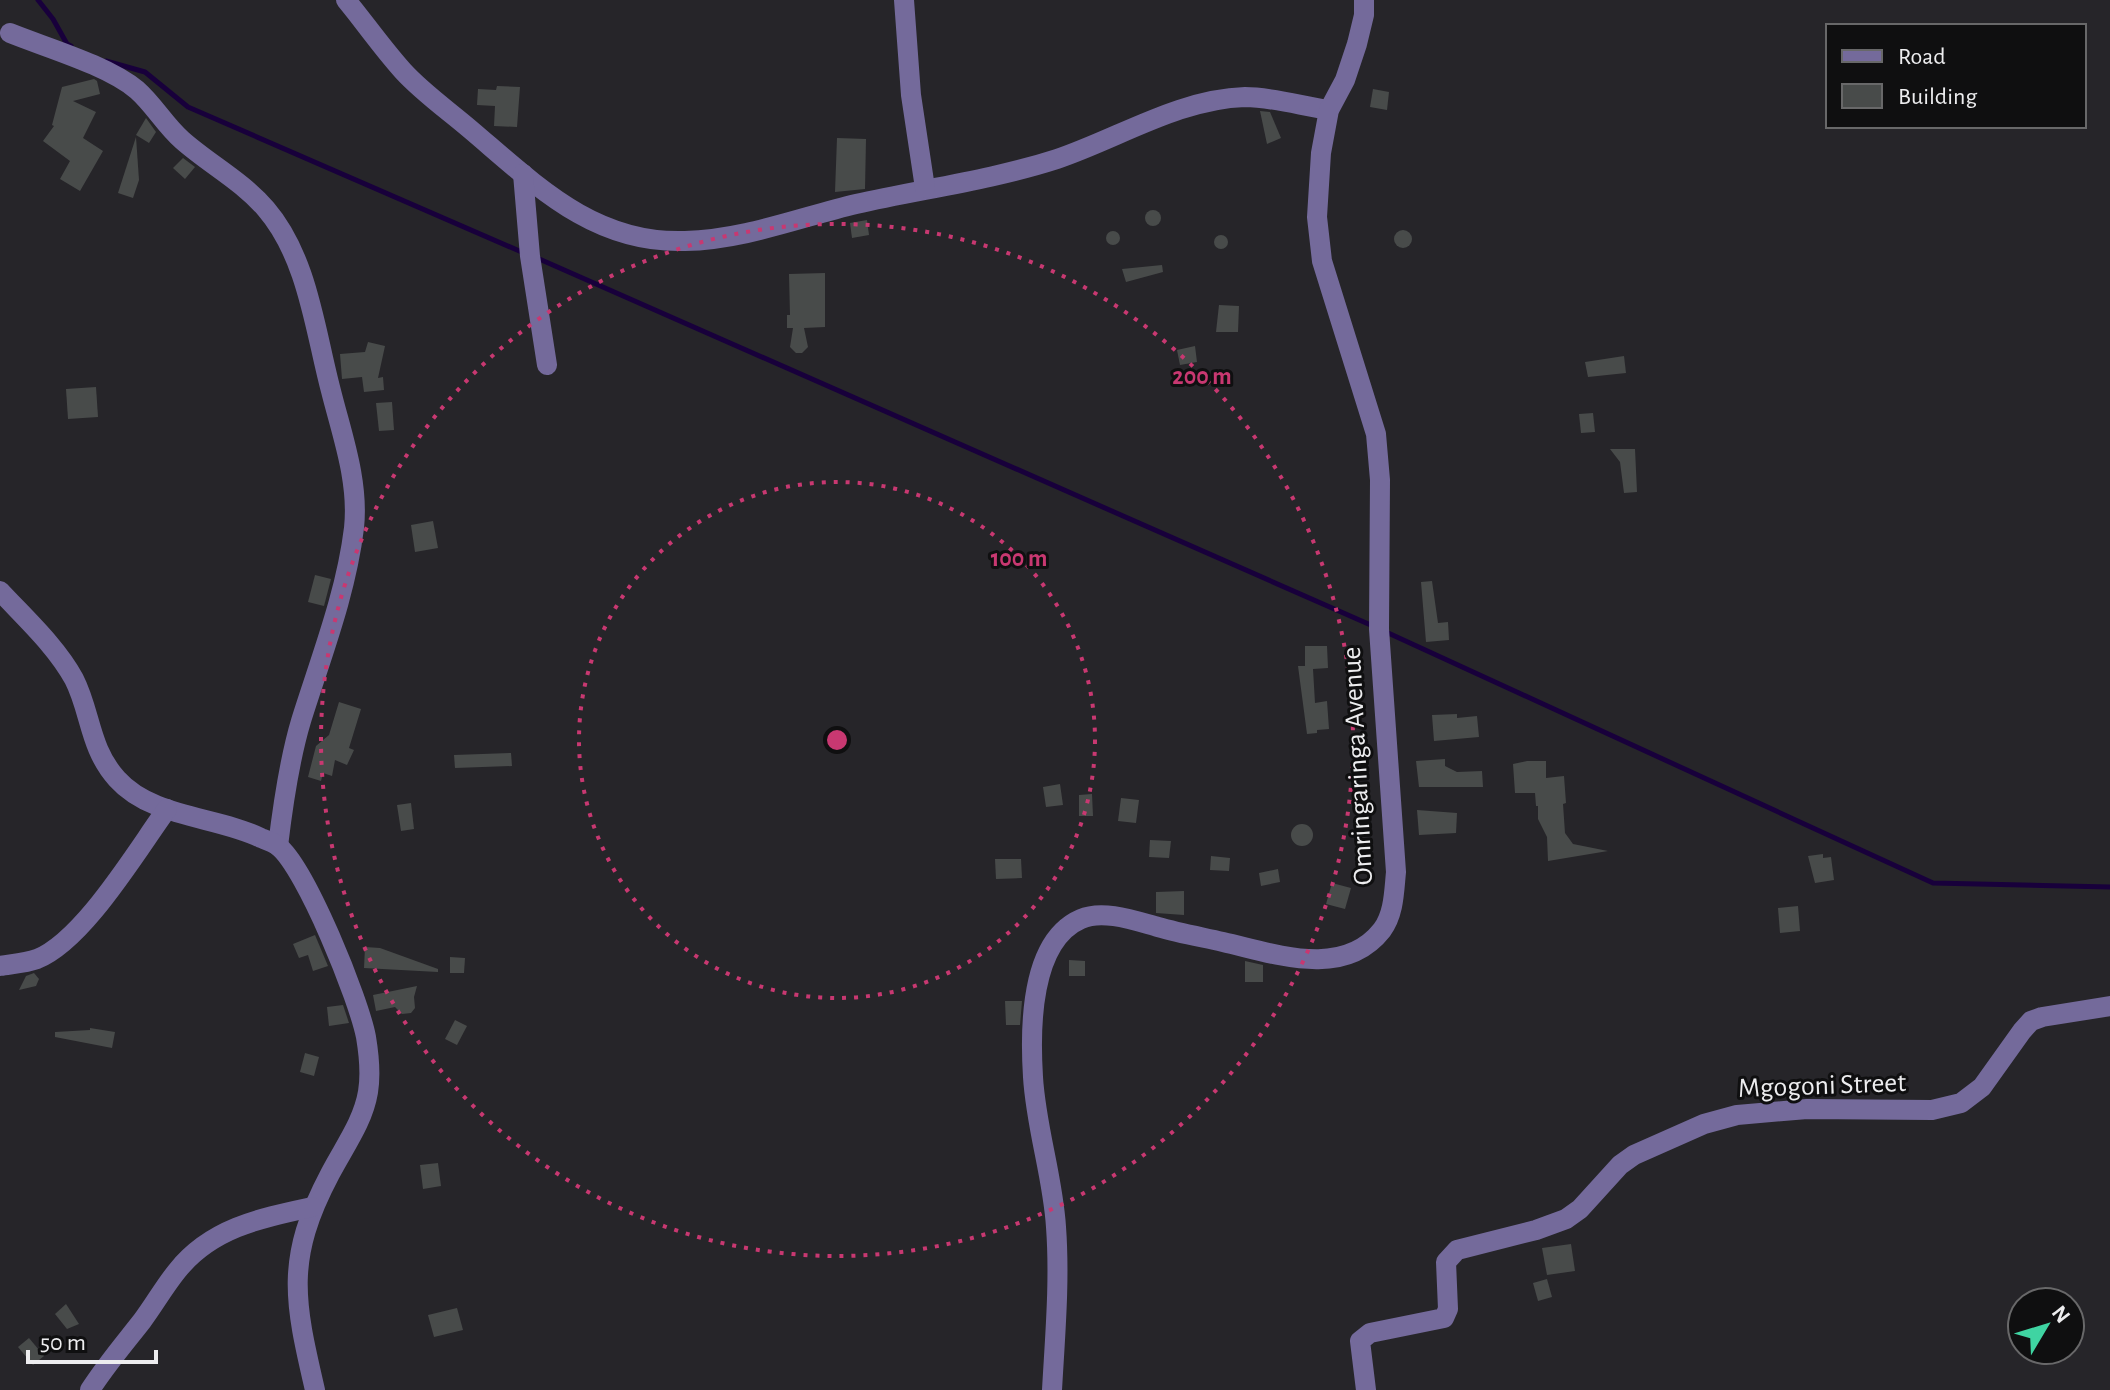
<svg xmlns="http://www.w3.org/2000/svg" width="2110" height="1390" font-family="'Alegreya Sans',sans-serif">
  <style>
    .lines { fill: none; stroke-linecap: round; stroke-linejoin: round }
    .stream { stroke: #18003b; stroke-width: 5 }
    .building { fill: #484b4a }
    .minor { stroke: #746a9b; stroke-width: 20 }
    .ring { fill: none; stroke: #c83871; stroke-width: 4; stroke-dasharray: 4 8 }
    .labels { text-anchor: middle; dominant-baseline: central; stroke-width: 6; stroke-linejoin: round; paint-order: stroke }
    .street-label { font-size: 28px; fill: #ededef; stroke: #0f0f10 }
    .centre { fill: #c83871; stroke: #0f0f10; stroke-width: 4 }
    .ring-label { font-size: 24px; text-anchor: middle; font-weight: bold; fill: #c83871; stroke: #0f0f10; stroke-width: 6; stroke-linejoin: round; paint-order: stroke }
  </style>
  <rect width="100%" height="100%" fill="#262529"/>
  <g class="lines">
    <g class="stream">
      <path d="M38,0L53,19L67,44L71,46"/>
      <path d="M106,61L145,72L188,107L524,253"/>
      <path d="M537,258L1373,626"/>
      <path d="M1386,632L1933,883L2110,887"/>
    </g>
  </g>
  <g class="building">
    <path d="M94,79L97,81L100,94L73,101L96,112L83,138L103,151L80,191L60,179L70,161L43,141L54,126L52,125L62,87Z"/>
    <path d="M497,86L520,87L517,127L494,126L495,106L477,105L478,89L496,90Z"/>
    <path d="M1373,89L1389,92L1387,110L1370,107Z"/>
    <path d="M1260,111L1270,112L1281,138L1267,144Z"/>
    <path d="M146,118L156,132L149,143L136,135Z"/>
    <path d="M136,137L139,180L133,198L118,193Z"/>
    <path d="M837,138L866,139L865,189L835,192Z"/>
    <path d="M183,158L195,167L185,179L173,168Z"/>
    <circle cx="1153" cy="218" r="8"/>
    <path d="M867,220L869,235L852,238L850,223Z"/>
    <circle cx="1403" cy="239" r="9"/>
    <circle cx="1113" cy="238" r="7"/>
    <circle cx="1221" cy="242" r="7"/>
    <path d="M1162,265L1163,272L1126,282L1122,269Z"/>
    <path d="M825,273V327L804,328L808,347L802,353H796L790,347L793,328H787V315H790L789,274Z"/>
    <path d="M1219,305L1239,306L1238,332H1216Z"/>
    <path d="M368,342L385,346L378,378L383,377L384,390L364,392L362,377L342,379L340,354L365,352Z"/>
    <path d="M1195,346L1197,362L1180,365L1177,350Z"/>
    <path d="M1624,356L1626,373L1588,377L1585,362Z"/>
    <path d="M96,387L98,417L68,419L66,389Z"/>
    <path d="M392,402L394,430L379,431L376,403Z"/>
    <path d="M1593,413L1595,432L1581,433L1579,414Z"/>
    <path d="M1610,449H1635L1637,492L1624,493L1620,462Z"/>
    <path d="M433,521L438,548L415,552L411,525Z"/>
    <path d="M315,575L331,579L324,606L308,602Z"/>
    <path d="M1432,581L1438,623L1448,622L1449,640L1426,642L1421,582Z"/>
    <path d="M1305,646H1327L1328,668L1313,669L1315,703L1327,701L1329,729L1317,730V733L1307,734L1298,666H1305Z"/>
    <path d="M339,702L361,709L349,748L354,750L347,765L335,760L332,776L323,773L321,781L308,777L316,746L329,735Z"/>
    <path d="M1457,714V718L1477,716L1479,737L1434,741L1432,715Z"/>
    <path d="M511,753L512,766L455,768L454,755Z"/>
    <path d="M1445,759V766L1457,772L1482,771L1483,787H1419L1416,761Z"/>
    <path d="M1527,761H1546V778L1564,776L1566,803L1563,804L1565,833L1573,844L1608,851L1548,861L1547,837L1538,819V806H1536L1535,793H1515L1513,764Z"/>
    <path d="M1060,784L1063,805L1046,807L1043,787Z"/>
    <path d="M1092,794L1093,816H1079V795Z"/>
    <path d="M1121,798L1139,800L1136,823L1118,821Z"/>
    <path d="M411,803L414,829L401,831L397,805Z"/>
    <path d="M1417,810L1457,813L1456,833L1419,835Z"/>
    <circle cx="1302" cy="835" r="11"/>
    <path d="M1150,840L1171,841L1169,858L1149,857Z"/>
    <path d="M1823,854V858L1831,857L1834,880L1815,883L1808,856Z"/>
    <path d="M1211,856L1230,858L1229,871L1210,870Z"/>
    <path d="M995,859H1021L1022,878L996,879Z"/>
    <path d="M1278,869L1280,882L1261,886L1259,873Z"/>
    <path d="M1332,883L1351,888L1345,909L1326,904Z"/>
    <path d="M1184,891V915L1156,913V892Z"/>
    <path d="M1798,906L1800,931L1780,933L1778,908Z"/>
    <path d="M315,935L328,966L313,971L308,955L299,958L293,944Z"/>
    <path d="M365,947L380,948L438,969V972L364,968Z"/>
    <path d="M450,957L465,958L464,973H450Z"/>
    <path d="M1069,960L1085,961V976H1069Z"/>
    <path d="M1245,961L1263,965V982H1245Z"/>
    <path d="M34,973L39,979L36,986L19,990L26,976Z"/>
    <path d="M417,986L414,997L415,1008L411,1013L402,1014L395,1007L376,1011L373,995Z"/>
    <path d="M1005,1001H1022L1020,1025H1006Z"/>
    <path d="M343,1005L349,1023L329,1026L327,1007Z"/>
    <path d="M455,1020L467,1026L457,1045L445,1039Z"/>
    <path d="M90,1028L115,1032L112,1048L55,1037V1032L90,1030Z"/>
    <path d="M305,1053L319,1057L314,1076L300,1072Z"/>
    <path d="M438,1163L441,1186L423,1189L420,1165Z"/>
    <path d="M1571,1244L1575,1271L1547,1275L1542,1248Z"/>
    <path d="M1547,1279L1552,1297L1538,1301L1533,1283Z"/>
    <path d="M66,1304L79,1324L67,1329L55,1314Z"/>
    <path d="M457,1308L463,1330L434,1337L428,1315Z"/>
    <path d="M29,1338L44,1356L33,1365L18,1347Z"/>
  </g>
  <g class="lines">
    <g class="minor">
      <path d="M346,0C365,23 383,49 403,71C423,93 449,111 471,130C537,186 594,244 685,241C743,240 801,217 856,204C922,189 992,180 1057,159C1119,138 1179,99 1245,97C1272,97 1302,106 1329,110"/>
      <path d="M904,0L911,95L925,188"/>
      <path d="M10,33C47,48 107,65 137,90C154,105 165,125 182,140C209,164 242,181 266,209C308,258 315,331 331,391C342,435 359,481 354,528C346,594 321,657 301,721C289,761 283,804 278,846"/>
      <path d="M523,174L530,256L547,365"/>
      <path d="M0,591C25,618 56,646 74,679C91,712 89,748 117,779C152,818 216,816 261,838C266,840 273,842 278,846C306,868 359,1000 366,1037C369,1055 371,1074 368,1092C363,1122 344,1147 330,1174C285,1259 294,1300 315,1390"/>
      <path d="M0,966C12,964 26,963 37,959C84,940 137,850 167,809"/>
      <path d="M90,1390C106,1365 124,1344 142,1321C154,1305 164,1287 177,1271C211,1228 261,1218 312,1207"/>
      <path d="M1052,1390C1055,1336 1060,1281 1056,1227C1053,1177 1036,1128 1033,1077C1030,1029 1030,941 1081,919C1103,909 1136,921 1158,927C1179,933 1201,937 1223,942C1273,953 1343,980 1382,930C1394,914 1394,892 1396,872L1379,629L1380,480L1376,434L1322,261L1317,217L1321,153L1329,110L1345,80L1357,44L1364,15V0"/>
      <path d="M1366,1390L1360,1341L1370,1333L1444,1318L1448,1309L1446,1262L1457,1250L1536,1230L1566,1219L1580,1209L1620,1165L1634,1155L1704,1124L1737,1115L1807,1109L1932,1110L1961,1103L1982,1087L2022,1031L2031,1021L2042,1017L2110,1006"/>
    </g>
  </g>
  <g class="ring">
    <circle cx="837" cy="740" r="258"/>
    <circle cx="837" cy="740" r="516"/>
  </g>
  <g class="labels">
    <g class="street-label">
      <text transform="translate(1358 766) rotate(-93)">Omringaringa Avenue</text>
      <text transform="translate(1822 1086) rotate(-2)">Mgogoni Street</text>
    </g>
  </g>
  <circle cx="837" cy="740" r="12" class="centre"/>
  <g class="ring-label">
    <text x="1202" y="384">200 m</text>
    <text x="1019" y="566">100 m</text>
  </g>
  <rect x="1826" y="24" width="260" height="104" fill="#0f0f10" stroke="#686869" stroke-width="2"/>
  <rect x="1842" y="50" width="40" height="12" fill="#746a9b" stroke="#686869" stroke-width="2"/>
  <text x="1898" y="64" font-size="24" fill="#ededef">Road</text>
  <rect x="1842" y="84" width="40" height="24" fill="#484b4a" stroke="#686869" stroke-width="2"/>
  <text x="1898" y="104" font-size="24" fill="#ededef">Building</text>
  <g transform="translate(2046 1326) rotate(52)"><circle r="38" fill="#0f0f10" stroke="#686869" stroke-width="2"/>
  <path d="M0-6L14 30L0 20L-14 30Z" fill="#3fd4a2"/>
  <text y="-12" font-size="22" font-weight="bold" text-anchor="middle" fill="#ededef">N</text>
  </g>
  <path d="M28 1350v12h128v-12" fill="none" stroke="#ededef" stroke-width="4"/>
  <text x="40" y="1350" font-size="24" fill="#ededef" stroke="#0f0f10" stroke-width="6" paint-order="stroke">50 m</text>
</svg>
